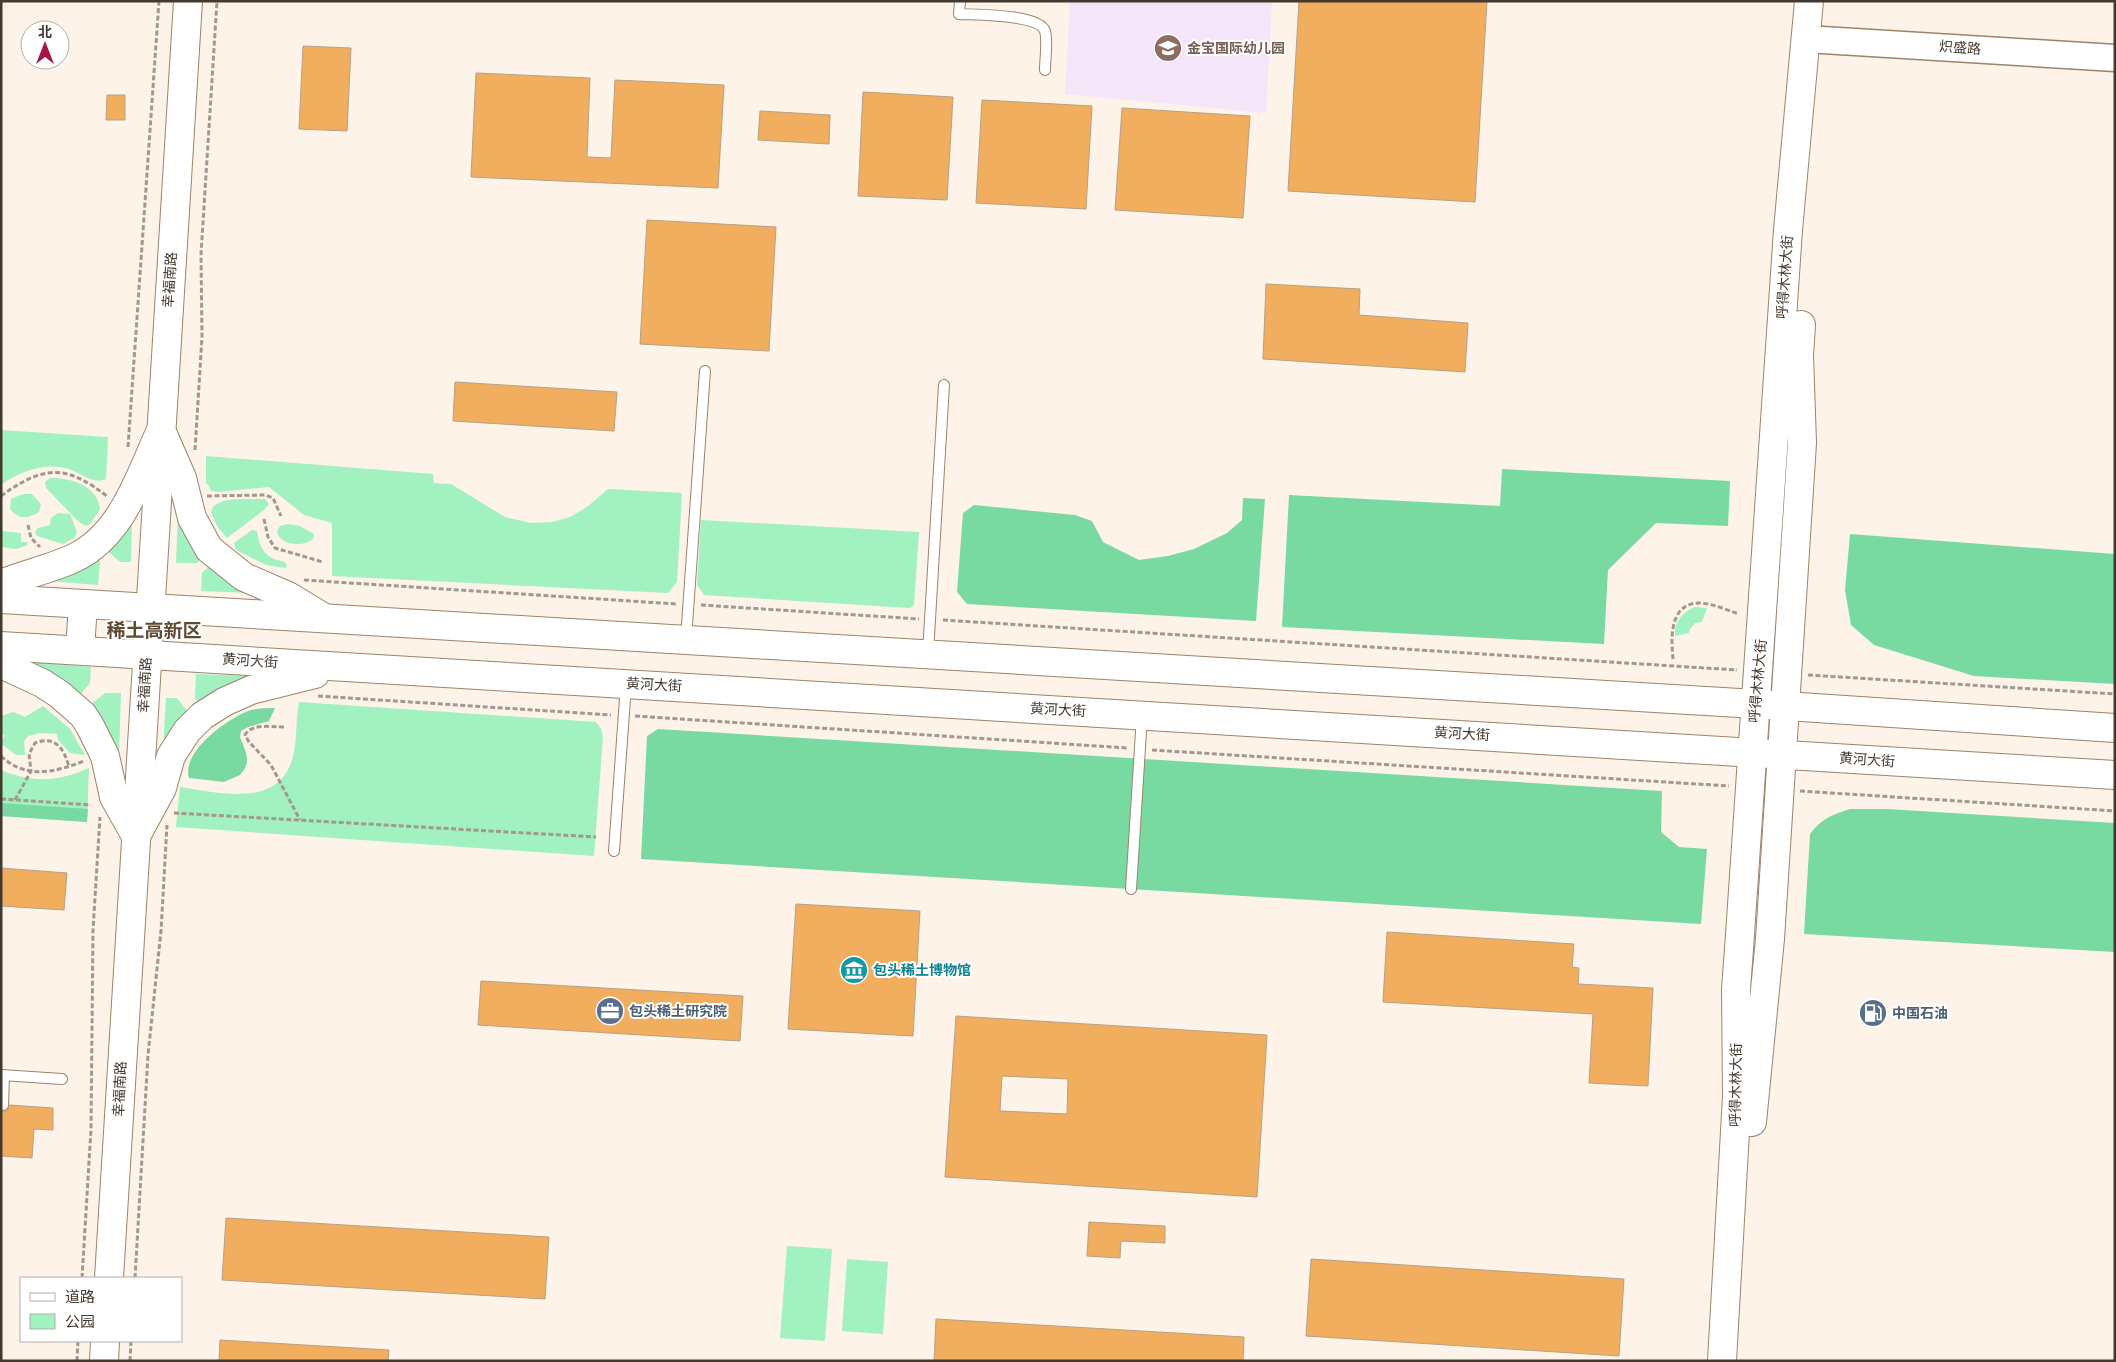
<svg xmlns="http://www.w3.org/2000/svg" width="2116" height="1362" font-family="Rubik,'Noto Sans SC',sans-serif">
  <style>
    .education { fill: #f4e5f8 }
    .green { fill: #a1f1c1 }
    .forest { fill: #78daa1 }
    .building { fill: #f0ae5e; stroke: #b7a085; fill-rule: evenodd }
    .lines { fill: none; stroke-linecap: round; stroke-linejoin: round }
    .service-casing { stroke: #9a846a; stroke-width: 12 }
    .tertiary-casing { stroke: #9a846a; stroke-width: 29 }
    .secondary-casing { stroke: #9a846a; stroke-width: 30 }
    .primary-casing { stroke: #9a846a; stroke-width: 30 }
    .path { stroke: #a2988d; stroke-width: 3; stroke-dasharray: 5 2.5; stroke-linecap: butt }
    .service { stroke: #fff; stroke-width: 10 }
    .tertiary { stroke: #fff; stroke-width: 26 }
    .secondary { stroke: #fff; stroke-width: 28 }
    .primary { stroke: #fff; stroke-width: 28 }
    .labels { text-anchor: middle; dominant-baseline: central; stroke-width: 4; stroke-linejoin: round; paint-order: stroke }
    .education-label { font-size: 14px; font-weight: bold; fill: #785e54; stroke: #fff; text-anchor: start }
    .street-label { font-size: 14px; fill: #43392e; stroke: #fff }
    .culture-label { font-size: 14px; font-weight: bold; fill: #0d838f; stroke: #fff; text-anchor: start }
    .service-label { font-size: 14px; font-weight: bold; fill: #4e5e75; stroke: #fff; text-anchor: start }
    .district-label { font-size: 19px; font-weight: bold; fill: #5e4a32; stroke: #fff }
  </style>
  <rect width="100%" height="100%" fill="#fdf3e8"/>
  <path class="education" d="M1070,1H1272L1266,113L1065,94Z"/>
  <g class="green">
    <path d="M1,430L108,437L106,479C93,486 78,470 65,468C43,463 19,472 1,485Z"/>
    <path d="M206,456L433,474L434,483L451,484L505,517L531,523L552,522L570,517L587,507L608,489L682,493L677,582L668,593L332,576V523L304,515L269,487L217,492L211,491L208,484H206Z"/>
    <path d="M50,478C71,478 97,485 100,509L90,524L86,526L79,522L46,488L45,482Z"/>
    <path d="M23,494H32L41,504L39,512C28,519 19,520 10,509L11,499Z"/>
    <path d="M265,499L269,504L264,510L227,538L217,526L211,512C214,495 251,500 265,499Z"/>
    <path d="M58,513L70,514L77,532L74,538L63,544L37,536L35,532L38,528L50,525L51,518Z"/>
    <path d="M178,515L204,554L197,563H176Z"/>
    <path d="M132,520L131,562H120L103,547Z"/>
    <path d="M701,520L919,532L914,605L910,608L704,595L697,585Z"/>
    <path d="M287,524L300,526L314,534L313,539C304,547 279,546 277,531L280,526Z"/>
    <path d="M252,530L257,531C258,541 262,553 272,558C278,561 282,560 287,564L286,568L266,565L236,550L234,543Z"/>
    <path d="M1,531L21,533V542H27L28,545L16,549L1,547Z"/>
    <path d="M93,553L100,561L98,585L49,581Z"/>
    <path d="M212,563L251,593L201,591L202,573Z"/>
    <path d="M1694,607L1707,608L1702,622L1695,623L1690,629L1689,633L1675,636C1674,622 1682,613 1694,607Z"/>
    <path d="M30,662L91,667L90,683L76,699Z"/>
    <path d="M196,674L254,676L202,708L195,698Z"/>
    <path d="M105,693H121L119,753L110,755L85,709Z"/>
    <path d="M166,698H177L192,717L163,747Z"/>
    <path d="M299,702L596,722L601,729L603,737L594,856L176,827L180,787C221,793 283,810 294,752C297,735 296,718 299,702Z"/>
    <path d="M43,706L70,729L85,755L70,753L58,740L57,734L41,733L28,736L24,741L25,755H16L3,745L1,740L5,736L1,733V716L13,712L25,717Z"/>
    <path d="M89,768L87,822L1,816V770C31,783 59,782 89,768Z"/>
    <path d="M787,1246L832,1249L825,1341L780,1338Z"/>
    <path d="M847,1259L888,1262L883,1334L842,1331Z"/>
  </g>
  <g class="forest">
    <path d="M1502,469L1730,481L1728,526L1656,523L1608,570L1604,644L1282,627L1289,495L1500,506Z"/>
    <path d="M1243,498L1265,499L1256,621L967,604L957,592L963,513L974,505L1075,515L1092,521L1103,542L1139,560L1168,556L1194,549L1227,533L1242,520Z"/>
    <path d="M1850,534L2115,554V684L1974,676L1874,645L1851,625L1845,590Z"/>
    <path d="M275,708L269,721L248,727L241,731L240,737C245,751 253,761 240,775L224,782L189,778C181,752 227,719 248,711C257,708 266,708 275,708Z"/>
    <path d="M658,729L1662,791L1661,832L1679,847L1707,849L1701,924L641,859L647,736Z"/>
    <path d="M1,803L88,809L87,822L1,816Z"/>
    <path d="M1850,809H1887L2115,823V952L1804,934L1810,834C1821,819 1833,814 1850,809Z"/>
  </g>
  <g class="building">
    <path d="M1299,1H1487L1475,202L1288,191Z"/>
    <path d="M303,46L351,48L347,131L299,129Z"/>
    <path d="M476,73L590,78L587,157L611,158L615,80L724,85L718,188L471,177Z"/>
    <path d="M863,92L953,97L947,200L858,196Z"/>
    <path d="M107,95H125V120H106Z"/>
    <path d="M982,100L1092,106L1086,209L976,203Z"/>
    <path d="M1122,108L1250,116L1243,218L1115,210Z"/>
    <path d="M760,111L830,115L829,144L758,140Z"/>
    <path d="M647,220L776,227L769,351L640,344Z"/>
    <path d="M1266,284L1360,289L1359,315L1468,323L1465,372L1263,359Z"/>
    <path d="M455,382L617,392L614,431L453,421Z"/>
    <path d="M1,868L67,873L64,910L1,906Z"/>
    <path d="M796,904L920,911L913,1036L788,1029Z"/>
    <path d="M1387,932L1574,944L1572,967L1579,968L1578,984L1653,988L1648,1086L1589,1083L1593,1014L1383,1002Z"/>
    <path d="M481,981L743,996L740,1041L478,1025Z"/>
    <path d="M956,1016L1267,1035L1257,1197L945,1177ZM1002,1076L1068,1079L1067,1114L1000,1111Z"/>
    <path d="M10,1105L53,1108V1130L34,1129L32,1158L1,1156V1111H7Z"/>
    <path d="M226,1218L549,1237L545,1299L222,1280Z"/>
    <path d="M1089,1222L1165,1226V1243L1121,1241L1120,1258L1087,1256Z"/>
    <path d="M1311,1259L1624,1279L1619,1356L1306,1336Z"/>
    <path d="M936,1319L1244,1337L1243,1361H934Z"/>
    <path d="M220,1340L389,1350L388,1361H219Z"/>
  </g>
  <g class="lines">
    <defs>
      <g id="service">
        <path d="M960,1L959,14C976,15 1039,14 1045,31C1048,42 1045,58 1045,70"/>
        <path d="M686,639L705,371"/>
        <path d="M928,653L944,385"/>
        <path d="M614,851L626,685"/>
        <path d="M1131,889L1142,716"/>
        <path d="M1,1075L62,1079"/>
        <path d="M3,1105L4,1075"/>
      </g>
      <path id="tertiary" d="M1806,39L2115,58"/>
      <g id="secondary">
        <path d="M109,1278L188,1"/>
        <path d="M104,1361L105,1341"/>
      </g>
      <g id="primary">
        <path d="M161,430L182,478L192,518L209,549L244,577L288,596L321,616"/>
        <path d="M1,584C25,574 51,569 74,558C123,535 140,475 161,430"/>
        <path d="M1,599L1756,704L2115,728"/>
        <path d="M1,646L2115,775"/>
        <path d="M80,650L83,604"/>
        <path d="M1,664L42,683L59,694L83,715L90,726L105,756L114,797L136,836"/>
        <path d="M136,836L162,788L171,756L187,731L202,716L224,702L251,690L315,674"/>
        <path d="M1752,1122L1770,939L1802,443L1799,355L1801,325"/>
        <path d="M1722,1361L1737,1096L1736,989L1739,949L1788,230L1809,1"/>
      </g>
    </defs>
    <use href="#service" class="service-casing"/>
    <use href="#tertiary" class="tertiary-casing"/>
    <use href="#secondary" class="secondary-casing"/>
    <use href="#primary" class="primary-casing"/>
    <g class="path">
      <path d="M128,447L159,1"/>
      <path d="M195,450L202,337L201,254L217,1"/>
      <path d="M1,496C45,464 67,465 108,497"/>
      <path d="M207,496L265,495L273,498L281,516"/>
      <path d="M264,519L268,537L275,548L323,562"/>
      <path d="M28,525L31,538L40,547"/>
      <path d="M304,580L677,604"/>
      <path d="M701,605L919,619"/>
      <path d="M943,620L1737,670"/>
      <path d="M1673,659C1671,638 1669,602 1701,603C1713,604 1727,610 1739,614"/>
      <path d="M1808,675L2115,694"/>
      <path d="M318,696L611,715"/>
      <path d="M635,716L1128,748"/>
      <path d="M284,727C273,727 251,723 245,735L249,742L271,765L300,820"/>
      <path d="M1152,750L1729,786"/>
      <path d="M1,756C26,780 56,772 84,761"/>
      <path d="M1800,791L2115,811"/>
      <path d="M1,799L91,805"/>
      <path d="M15,800L31,771L29,754L35,743C56,735 64,749 69,767"/>
      <path d="M174,813L596,837"/>
      <path d="M82,1278L91,1129L93,930L100,817"/>
      <path d="M135,1278L148,1055L161,931L167,825"/>
      <path d="M77,1361L78,1341"/>
      <path d="M130,1361L131,1341"/>
    </g>
    <use href="#service" class="service"/>
    <use href="#tertiary" class="tertiary"/>
    <use href="#secondary" class="secondary"/>
    <use href="#primary" class="primary"/>
  </g>
  <defs>
    <symbol id="school-disc" viewBox="-11 -11 22 22"><circle r="9.5" fill="#8d6e63" stroke="#fff"/><path d="M0-5L7-2L0 1L-7-2ZM-4 1L0 2.5L4 1V4Q0 6-4 4Z" fill="#fff"/></symbol>
    <symbol id="museum-disc" viewBox="-11 -11 22 22"><circle r="9.5" fill="#0f9aa8" stroke="#fff"/><path d="M0-6L6-3V-2H-6V-3ZM-5-1h2V3h-2ZM-1-1h2V3h-2ZM3-1h2V3H3ZM-6 4H6V6H-6Z" fill="#fff"/></symbol>
    <symbol id="office-disc" viewBox="-11 -11 22 22"><circle r="9.5" fill="#5c6f8a" stroke="#fff"/><path d="M-6-3h4V-5.5h4V-3h4V5H-6ZM-1-4.5V-3h2v-1.5ZM-6 0V1H6V0Z" fill="#fff"/></symbol>
    <symbol id="fuel-disc" viewBox="-11 -11 22 22"><circle r="9.5" fill="#5c6f8a" stroke="#fff"/><path d="M-5.5-6h7V0h2V4h1.3V-2.5L3-4.5l.8-.8L6-3V5H2.5V1h-1V6h-7ZM-4.2-4.7v3.2H.2V-4.7Z" fill="#fff"/></symbol>
  </defs>
  <g fill-rule="evenodd">
    <use href="#school-disc" x="1152" y="32" width="32" height="32"/>
    <use href="#museum-disc" x="838" y="954" width="32" height="32"/>
    <use href="#office-disc" x="594" y="995" width="32" height="32"/>
    <use href="#fuel-disc" x="1857" y="997" width="32" height="32"/>
  </g>
  <g class="labels">
    <g class="education-label">
      <text x="1187" y="48">金宝国际幼儿园</text>
    </g>
    <g class="street-label">
      <text transform="translate(1960 48) rotate(4)">炽盛路</text>
      <text transform="translate(1785 277) rotate(-86)">呼得木林大街</text>
      <text transform="translate(170 280) rotate(-86)">幸福南路</text>
      <text transform="translate(250 661) rotate(4)">黄河大街</text>
      <text transform="translate(1758 681) rotate(-85)">呼得木林大街</text>
      <text transform="translate(145 685) rotate(-87)">幸福南路</text>
      <text transform="translate(654 685) rotate(3)">黄河大街</text>
      <text transform="translate(1058 710) rotate(3)">黄河大街</text>
      <text transform="translate(1462 734) rotate(3)">黄河大街</text>
      <text transform="translate(1867 760) rotate(4)">黄河大街</text>
      <text transform="translate(1736 1085) rotate(-89)">呼得木林大街</text>
      <text transform="translate(120 1089) rotate(-87)">幸福南路</text>
    </g>
    <g class="culture-label">
      <text x="873" y="970">包头稀土博物馆</text>
    </g>
    <g class="service-label">
      <text x="629" y="1011">包头稀土研究院</text>
      <text x="1892" y="1013">中国石油</text>
    </g>
    <g class="district-label">
      <text x="154" y="630">稀土高新区</text>
    </g>
  </g>
  <rect width="2116" height="1362" fill="none" stroke="#43392e" stroke-width="5"/>
  <rect x="20" y="1277" width="162" height="65" fill="#ffffff" stroke="#b4b0ab"/>
  <rect x="30" y="1293" width="25" height="8" fill="#ffffff" stroke="#b4b0ab"/>
  <text x="65" y="1302" font-size="15" fill="#43392e">道路</text>
  <rect x="30" y="1314" width="25" height="15" fill="#a1f1c1" stroke="#b4b0ab"/>
  <text x="65" y="1327" font-size="15" fill="#43392e">公园</text>
  <g transform="translate(45 45)"><circle r="24" fill="#ffffff" stroke="#b4b0ab"/>
  <path d="M0-4L9 19L0 12L-9 19Z" fill="#a81449"/>
  <text y="-8" font-size="14" font-weight="bold" text-anchor="middle" fill="#43392e">北</text>
  </g>
</svg>
